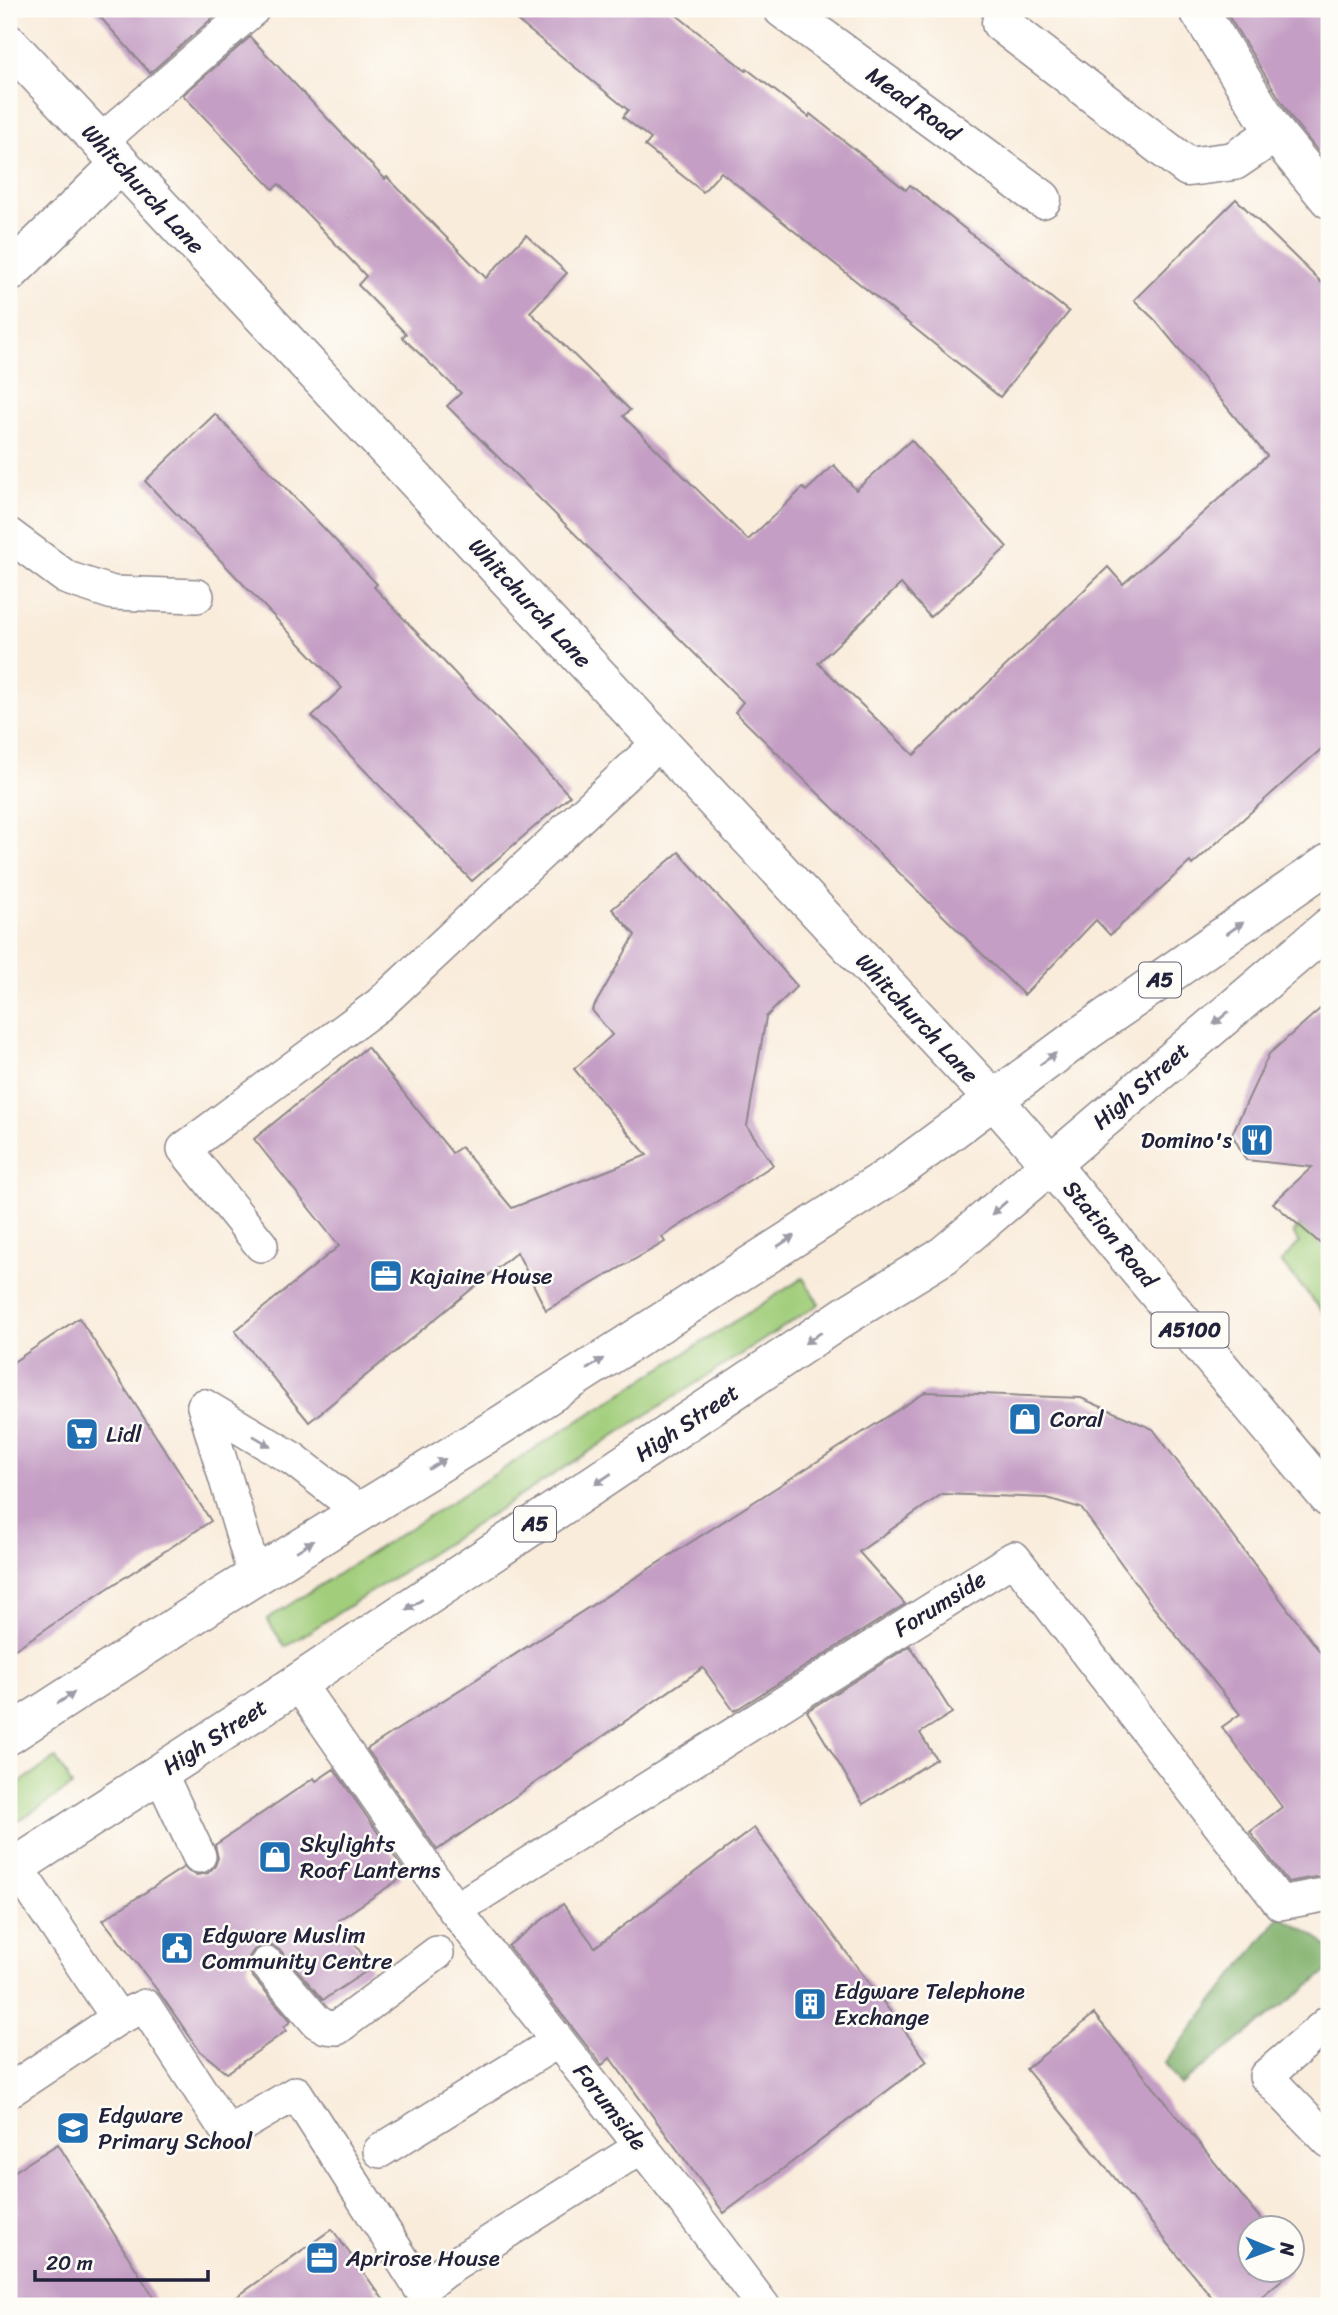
<svg xmlns="http://www.w3.org/2000/svg" width="1338" height="2315" font-family="Sriracha,sans-serif">
  <style>
    .green { fill: #a2ce7c; stroke: #62785c; stroke-width: 2 }
    .forest { fill: #81b16c; stroke: #526a54; stroke-width: 2 }
    .building { fill: #c49ec4 }
    .lines { fill: none; stroke-linecap: round; stroke-linejoin: round }
    .lane-casing { stroke: #8e878b; stroke-width: 36 }
    .street-casing { stroke: #8e878b; stroke-width: 41 }
    .secondary-casing { stroke: #8e878b; stroke-width: 41 }
    .primary-casing { stroke: #8e878b; stroke-width: 41 }
    .lane { stroke: #fff; stroke-width: 33 }
    .street { stroke: #fff; stroke-width: 38 }
    .secondary { stroke: #fff; stroke-width: 38 }
    .primary { stroke: #fff; stroke-width: 38 }
    .oneway { fill: #9c9ca7 }
    .labels { text-anchor: middle; dominant-baseline: central; stroke-width: 5; stroke-linejoin: round; paint-order: stroke }
    .shield { fill: #fdfcf7; stroke: #646373; stroke-width: 2 }
    .shield-label { font-size: 21px; font-weight: bold; fill: #22223b }
    .street-label { font-size: 23px; fill: #22223b; stroke: #fdfcf7 }
    .poi-label { font-size: 23px; fill: #22223b; stroke: #fdfcf7; text-anchor: start }
  </style>
  <rect width="100%" height="100%" fill="#fdfcf7"/>
  <filter id="ink" filterUnits="userSpaceOnUse"><feTurbulence type="fractalNoise" baseFrequency=".0143" numOctaves="2"/><feDisplacementMap in="SourceGraphic" scale="14" xChannelSelector="R" yChannelSelector="G"/><feConvolveMatrix kernelMatrix="1 2 1 2 8 2 1 2 1" color-interpolation-filters="sRGB"/></filter>
  <filter id="wash" filterUnits="userSpaceOnUse"><feTurbulence type="fractalNoise" baseFrequency=".00686" numOctaves="4" result="noise"/><feDisplacementMap in="SourceGraphic" scale="28" xChannelSelector="R" yChannelSelector="G"/><feGaussianBlur stdDeviation="1.57" result="paint"/><feColorMatrix in="noise" values="0 0 0 0 0 0 0 0 0 0 0 0 0 0 0 0 0 1.4 0 .05"/><feComposite in="paint" operator="in"/></filter>
  <g filter="url(#wash)">
    <rect width="100%" height="100%" fill="#f9ecdb"/>
    <g class="green">
      <path d="M1329,1191V1319L1281,1262L1299,1243L1293,1233Z"/>
      <path d="M803,1278L819,1304L285,1647L267,1619Z"/>
      <path d="M56,1758L72,1786L9,1827V1790Z"/>
    </g>
    <path class="forest" d="M1280,1916L1315,1936L1329,1949V1970L1180,2085L1165,2063Z"/>
    <g id="blocks">
      <g class="building">
        <path d="M93,9H223L150,73Z"/>
        <path d="M503,9H669L746,71L747,69L809,117L810,114L906,190L910,185L1069,312L1000,397L721,172L703,192L645,146L651,139L623,117L628,110Z"/>
        <path d="M1224,9H1329V165L1293,120Z"/>
        <path d="M250,37L385,179L387,177L486,278L526,235L567,273L530,312L630,410L623,416L748,540L803,488L806,491L834,465L856,490L911,440L1007,547L930,617L901,584L818,663L914,755L1108,567L1123,584L1267,456L1155,320L1134,300L1236,199L1329,290V742L1192,865L1190,862L1110,935L1096,920L1024,995L735,712L743,702L447,406L461,393L402,337L406,334L358,285L366,276L279,184L273,189L183,95Z"/>
        <path d="M215,414L377,584L374,587L570,796L472,881L312,716L342,688L145,481Z"/>
        <path d="M679,852L797,986L766,1017L747,1126L773,1165L662,1237L665,1242L546,1310L517,1252L309,1422L235,1331L339,1246L254,1139L367,1047L452,1153L461,1147L512,1208L647,1155L574,1069L612,1035L592,1010L635,935L612,909Z"/>
        <path d="M1329,1001V1251L1273,1203L1312,1167L1246,1160L1232,1134L1269,1054Z"/>
        <path d="M79,1318L211,1521L9,1653V1365Z"/>
        <path d="M926,1392L1081,1398L1153,1429L1329,1664V1870L1321,1876L1288,1882L1250,1832L1282,1807L1222,1727L1240,1714L1153,1607L1081,1508L1047,1498L942,1494L859,1552L905,1604L734,1711L703,1668L437,1850L367,1749Z"/>
        <path d="M910,1646L952,1713L920,1733L936,1759L863,1804L807,1711Z"/>
        <path d="M334,1769L405,1872L400,1876L401,1878L339,1920L371,1968L323,2000L281,1951L273,1946L264,1945L254,1950L249,1957L248,1967L252,1976L291,2021L284,2027L286,2031L227,2073L199,2050L161,1995L103,1920L184,1867L189,1872L197,1875L208,1873L215,1866L218,1858L215,1845L314,1778L316,1781Z"/>
        <path d="M754,1828L927,2061L724,2213L610,2058L602,2065L508,1946L563,1904L595,1947Z"/>
        <path d="M1094,2014L1268,2228H1250V2270H1290V2273L1250,2306H1219L1026,2069Z"/>
        <path d="M58,2144L159,2306H9V2175Z"/>
        <path d="M332,2229L388,2306H224Z"/>
      </g>
    </g>
  </g>
  <g filter="url(#ink)">
    <use href="#blocks" fill-opacity="0" stroke="#8e878b" stroke-width="2"/>
    <g class="lines">
      <defs>
        <g id="lane">
          <path d="M100,142L253,9"/>
          <path d="M9,535L67,578L113,593L197,596"/>
          <path d="M261,1245L184,1149L380,1004L660,742"/>
          <path d="M204,1406L293,1459L360,1511"/>
          <path d="M204,1406L255,1577"/>
          <path d="M298,1683L455,1910L685,2202L763,2306"/>
          <path d="M160,1773L199,1856"/>
          <path d="M455,1910L1014,1558L1280,1903L1329,1894"/>
          <path d="M267,1964L317,2022L326,2027L337,2028L437,1953"/>
          <path d="M118,2018L145,2006L228,2133L296,2093L421,2289L444,2271L641,2147"/>
          <path d="M1329,2022L1266,2076L1329,2141"/>
          <path d="M9,2091L118,2018L16,1867"/>
          <path d="M380,2151L558,2041"/>
        </g>
        <g id="street">
          <path d="M783,9L1042,199"/>
          <path d="M1198,9L1275,133L1329,199"/>
          <path d="M1001,23L1188,167L1234,161L1275,133"/>
          <path d="M9,273L120,164"/>
        </g>
        <path id="secondary" d="M9,44L993,1099L1050,1164"/>
        <g id="primary">
          <path d="M1050,1164L1329,1498"/>
          <path d="M9,1735L220,1598L498,1427L893,1174L1087,1031L1329,863"/>
          <path d="M9,1871L298,1683L848,1314L944,1255L1329,927"/>
        </g>
      </defs>
      <use href="#lane" class="lane-casing"/>
      <use href="#street" class="street-casing"/>
      <use href="#secondary" class="secondary-casing"/>
      <use href="#primary" class="primary-casing"/>
      <use href="#lane" class="lane"/>
      <use href="#street" class="street"/>
      <use href="#secondary" class="secondary"/>
      <use href="#primary" class="primary"/>
    </g>
    <defs><path id="oneway-solid" d="M-6-.8H1V-3.2L6.5 0L1 3.2V.8H-6Z" transform="scale(1.75)"/></defs>
    <g class="oneway">
      <use href="#oneway-solid" transform="translate(1235 928) rotate(-35)"/>
      <use href="#oneway-solid" transform="translate(1221 1018) rotate(140)"/>
      <use href="#oneway-solid" transform="translate(1048 1059) rotate(-36)"/>
      <use href="#oneway-solid" transform="translate(999 1208) rotate(139)"/>
      <use href="#oneway-solid" transform="translate(786 1241) rotate(-33)"/>
      <use href="#oneway-solid" transform="translate(813 1338) rotate(146)"/>
      <use href="#oneway-solid" transform="translate(595 1364) rotate(-33)"/>
      <use href="#oneway-solid" transform="translate(262 1441) rotate(31)"/>
      <use href="#oneway-solid" transform="translate(437 1464) rotate(-32)"/>
      <use href="#oneway-solid" transform="translate(603 1479) rotate(146)"/>
      <use href="#oneway-solid" transform="translate(305 1546) rotate(-32)"/>
      <use href="#oneway-solid" transform="translate(414 1605) rotate(146)"/>
      <use href="#oneway-solid" transform="translate(66 1698) rotate(-33)"/>
    </g>
  </g>
  <defs>
    <symbol id="restaurant-square" viewBox="-11 -11 22 22"><rect x="-9" y="-9" width="18" height="18" rx="4" fill="#1f6fb2" stroke="#fdfcf7"/><path d="M-5-6h1v4h1v-4h1v4h1v-4h1v5L-1.5 .5V6h-2V.5L-5-1ZM5-6V6H3V1.5H1.5Q1.5-4 5-6Z" fill="#fff"/></symbol>
    <symbol id="office-square" viewBox="-11 -11 22 22"><rect x="-9" y="-9" width="18" height="18" rx="4" fill="#1f6fb2" stroke="#fdfcf7"/><path d="M-6-3h4V-5.5h4V-3h4V5H-6ZM-1-4.5V-3h2v-1.5ZM-6 0V1H6V0Z" fill="#fff"/></symbol>
    <symbol id="shop-square" viewBox="-11 -11 22 22"><rect x="-9" y="-9" width="18" height="18" rx="4" fill="#1f6fb2" stroke="#fdfcf7"/><path d="M-5-2.5h2.3a2.7 3.5 0 0 1 5.4 0H5L5.5 6h-11ZM-1.5-2.5h3a1.5 2.3 0 0 0-3 0Z" fill="#fff"/></symbol>
    <symbol id="supermarket-square" viewBox="-11 -11 22 22"><rect x="-9" y="-9" width="18" height="18" rx="4" fill="#1f6fb2" stroke="#fdfcf7"/><path d="M-6-5.5h2.5l.6 2H6L4.5 2H-2.5L-4.4-4H-6ZM-1.5 3.2a1.3 1.3 0 1 0 .1 0ZM3 3.2a1.3 1.3 0 1 0 .1 0Z" fill="#fff"/></symbol>
    <symbol id="civic-square" viewBox="-11 -11 22 22"><rect x="-9" y="-9" width="18" height="18" rx="4" fill="#1f6fb2" stroke="#fdfcf7"/><path d="M-.6-6.5H3V-4.5H.6V-3L4-1V1h2V6H-6V1h2V-1L-.6-3ZM-1.2 2.5V6h2.4V2.5Z" fill="#fff"/></symbol>
    <symbol id="building-square" viewBox="-11 -11 22 22"><rect x="-9" y="-9" width="18" height="18" rx="4" fill="#1f6fb2" stroke="#fdfcf7"/><path d="M-4-6H4V6H1V3H-1V6H-4ZM-2.5-4.3h1.7v1.8h-1.7ZM.8-4.3h1.7v1.8H.8ZM-2.5-1h1.7V.8h-1.7ZM.8-1h1.7V.8H.8Z" fill="#fff"/></symbol>
    <symbol id="school-square" viewBox="-11 -11 22 22"><rect x="-9" y="-9" width="18" height="18" rx="4" fill="#1f6fb2" stroke="#fdfcf7"/><path d="M0-5L7-2L0 1L-7-2ZM-4 1L0 2.5L4 1V4Q0 6-4 4Z" fill="#fff"/></symbol>
  </defs>
  <g fill-rule="evenodd">
    <use href="#restaurant-square" x="1238" y="1121" width="38" height="38"/>
    <use href="#office-square" x="367" y="1257" width="38" height="38"/>
    <use href="#shop-square" x="1006" y="1400" width="38" height="38"/>
    <use href="#supermarket-square" x="63" y="1415" width="38" height="38"/>
    <use href="#shop-square" x="256" y="1838" width="38" height="38"/>
    <use href="#civic-square" x="158" y="1929" width="38" height="38"/>
    <use href="#building-square" x="791" y="1985" width="38" height="38"/>
    <use href="#school-square" x="54" y="2109" width="38" height="38"/>
    <use href="#office-square" x="303" y="2239" width="38" height="38"/>
  </g>
  <g class="labels">
    <g class="shield">
      <rect x="1139" y="962.5" width="42" height="35" rx="5"/>
      <rect x="1151.5" y="1312.5" width="77" height="35" rx="5"/>
      <rect x="514" y="1506.5" width="42" height="35" rx="5"/>
    </g>
    <g class="shield-label">
      <text x="1160" y="980">A5</text>
      <text x="1190" y="1330">A5100</text>
      <text x="535" y="1524">A5</text>
    </g>
    <g class="street-label">
      <text transform="translate(913 104) rotate(36)">Mead Road</text>
      <text transform="translate(143 189) rotate(47)">Whitchurch Lane</text>
      <text transform="translate(530 603) rotate(47)">Whitchurch Lane</text>
      <text transform="translate(917 1018) rotate(47)">Whitchurch Lane</text>
      <text transform="translate(1141 1086) rotate(-41)">High Street</text>
      <text transform="translate(1110 1234) rotate(50)">Station Road</text>
      <text transform="translate(687 1423) rotate(-34)">High Street</text>
      <text transform="translate(940 1604) rotate(-32)">Forumside</text>
      <text transform="translate(215 1737) rotate(-33)">High Street</text>
      <text transform="translate(610 2107) rotate(52)">Forumside</text>
    </g>
    <g class="poi-label">
      <text x="1232" y="1140" text-anchor="end">Domino's</text>
      <text x="410" y="1276">Kajaine House</text>
      <text x="1050" y="1419">Coral</text>
      <text x="106" y="1434">Lidl</text>
      <text x="300" y="1844">Skylights<tspan x="300" dy="26">Roof Lanterns</tspan></text>
      <text x="202" y="1935">Edgware Muslim<tspan x="202" dy="26">Community Centre</tspan></text>
      <text x="834" y="1991">Edgware Telephone<tspan x="834" dy="26">Exchange</tspan></text>
      <text x="98" y="2115">Edgware<tspan x="98" dy="26">Primary School</tspan></text>
      <text x="346" y="2258">Aprirose House</text>
    </g>
  </g>
  <rect width="1338" height="2315" fill="none" stroke="#fdfcf7" stroke-width="35"/>
  <g transform="translate(1271 2249) rotate(91)"><circle r="33" fill="#fdfcf7" stroke="#a5a5ac" stroke-width="2"/>
  <path d="M0-5L12 26L0 18L-12 26Z" fill="#1f6fb2"/>
  <text y="-10" font-size="19" font-weight="bold" text-anchor="middle" fill="#22223b">N</text>
  </g>
  <path d="M35 2270v10h173v-10" fill="none" stroke="#22223b" stroke-width="3.5"/>
  <text x="46" y="2270" font-size="21" fill="#22223b" stroke="#fdfcf7" stroke-width="5" paint-order="stroke">20 m</text>
</svg>
